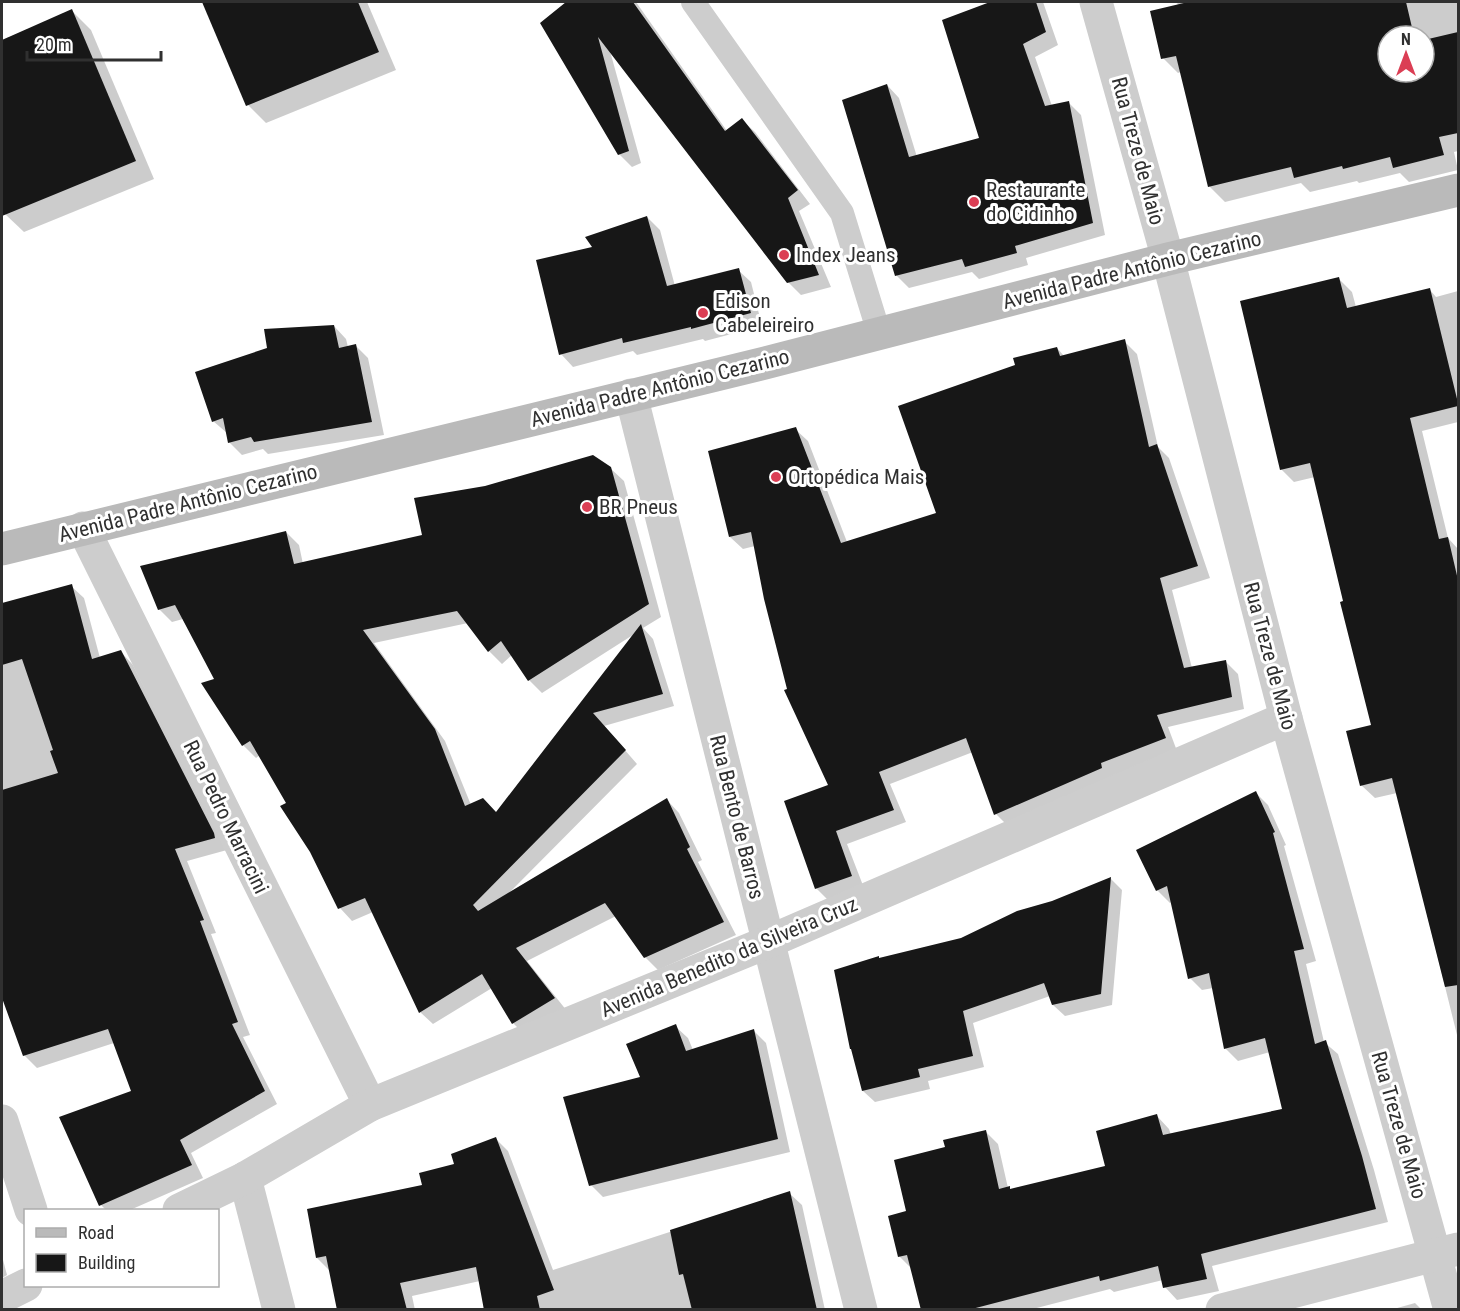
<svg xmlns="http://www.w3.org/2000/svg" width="1460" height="1311" font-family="'Roboto Condensed',sans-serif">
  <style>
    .shadow { fill: #0003; fill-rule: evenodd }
    .building { fill: #171717 }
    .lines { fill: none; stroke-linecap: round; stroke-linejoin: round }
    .lane { stroke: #cdcdcd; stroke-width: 24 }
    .street { stroke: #cdcdcd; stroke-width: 33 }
    .secondary { stroke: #bababa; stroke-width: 33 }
    .poi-dot { fill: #db3e54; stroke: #fff; stroke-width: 2 }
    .labels { text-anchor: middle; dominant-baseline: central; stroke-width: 6; stroke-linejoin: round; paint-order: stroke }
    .street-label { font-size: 21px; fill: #303030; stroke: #fff }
    .poi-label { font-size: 21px; fill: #303030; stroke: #fff; text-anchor: start }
  </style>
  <rect width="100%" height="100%" fill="#fff"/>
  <g class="shadow">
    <path d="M204,2H367L396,70L266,123L248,105Z"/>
    <path d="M569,2H636L727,131L742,120L755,132L810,204L799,211L831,287L801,295L788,282L610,51L641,163L632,167L619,154L547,19Z"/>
    <path d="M994,2H1043L1058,45L1035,57L1052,106L1068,102L1081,115L1105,235L1026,258L1028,265L979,279L972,272L909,288L897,276L887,85L899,98L917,157L981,140L944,21Z"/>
    <path d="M1177,2H1458V151L1454,152L1458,170L1409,182L1400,173L1359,183L1357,181L1310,192L1301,183L1225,202L1210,187L1181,72L1178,73L1163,58L1178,6ZM1388,36H1424V72H1388Z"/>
    <path d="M72,11L91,30L154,179L24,232L5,214L2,205V40Z"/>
    <path d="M647,217L660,230L675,286L738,270L751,282L762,326L705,341L703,339L637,355L633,351L573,367L561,354L594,248Z"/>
    <path d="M1339,279L1352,292L1356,307L1430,290L1436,297L1458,291V422L1422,431L1448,538L1458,549V1039L1397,793L1375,798L1361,785L1372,726L1315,477L1294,482L1281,469Z"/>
    <path d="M334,326L346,339L348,347L355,345L368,358L384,435L268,454L263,449L242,455L229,442L227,433L213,421Z"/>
    <path d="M1124,341L1137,354L1158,447L1169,458L1210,578L1172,590L1192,668L1225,661L1238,674L1244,709L1168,727L1177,751L1008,826L996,814L973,752L890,784L906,822L847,844L864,888L829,901L816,888L830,786L789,690L755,546L743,549L730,537L795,429L808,441L847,542L938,514L1017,366L1057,348L1064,356Z"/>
    <path d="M610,468L624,481L661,617L643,628L653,639L674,706L604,726L637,764L510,892L667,800L679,813L702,860L698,862L736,935L658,970L645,957L616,916L527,961L567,1011L526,1036L513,1023L492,988L433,1024L420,1012L373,912L352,921L340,908L288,803L260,755L256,758L243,745L216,680L183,619L172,622L159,609L286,532L299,545L303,564L423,536ZM468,623L489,651L502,664L512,655L529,680L542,693L636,633L497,814L471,805L445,741L374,643Z"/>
    <path d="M71,586L84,598L100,658L121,652L133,665L227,850L187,861L216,933L211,934L250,1035L243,1037L277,1104L191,1153L203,1178L130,1210H106L101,1205L61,1117L132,1092L114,1043L37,1068L24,1055L2,994V604Z"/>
    <path d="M1256,793L1268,805L1286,845L1284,846L1316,961L1306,964L1324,1042L1338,1054L1374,1170L1388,1222L1212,1266L1219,1291L1177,1300L1165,1287L1163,1280L1114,1292L1110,1289L1029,1310H923L912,1269L899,1256L908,1212L947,1149L986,1132L998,1144L1008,1188L1012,1191L1107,1167L1157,1116L1169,1129L1171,1135L1284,1110L1270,1052L1238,1061L1225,1048L1213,988L1202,990L1190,978L1172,901L1170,903L1157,890Z"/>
    <path d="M1111,879L1122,890L1112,1005L1065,1016L1053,1005L1050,996L973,1023L984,1067L928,1081L930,1089L875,1102L863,1091L880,959L962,940Z"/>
    <path d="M675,1026L688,1038L693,1050L754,1031L766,1043L790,1152L603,1197L591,1185L642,1078Z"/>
    <path d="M495,1138L508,1151L553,1270L789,1193L802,1205L825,1310H484L480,1281L412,1296L415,1310H338L330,1271L317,1258Z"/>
    <path d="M2,1256L7,1275L2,1278Z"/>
    <path d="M1415,1303L1422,1310H1390Z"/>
  </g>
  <g class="building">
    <path d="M202,2H358L379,52L246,106Z"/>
    <path d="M566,2H633L725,131L742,118L798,190L788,198L819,275L787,283L598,37L629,151L618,155L540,23Z"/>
    <path d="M990,2H1036L1046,32L1023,44L1045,106L1069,101L1093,223L1015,246L1017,253L965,267L962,259L895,276L842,100L887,84L909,157L979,138L942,20Z"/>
    <path d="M1188,2H1406L1414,36H1388V72H1424V40L1458,32V133L1439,137L1444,155L1393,168L1390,157L1343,169L1342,166L1294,178L1291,167L1208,187L1176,56L1161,59L1150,11Z"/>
    <path d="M72,9L136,161L2,216V40Z"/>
    <path d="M647,216L667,286L739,268L751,313L691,329V327L623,343L622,338L559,355L536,260L592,247L585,237Z"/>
    <path d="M1339,277L1347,308L1430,288L1458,403V406L1410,418L1439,539L1448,537L1458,580V985L1445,987L1392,778L1360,786L1346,731L1371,725L1340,602L1343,601L1310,463L1280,470L1240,301Z"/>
    <path d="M334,325L339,348L356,344L372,422L254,442L251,437L228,443L223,418L212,422L195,372L267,348L264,329Z"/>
    <path d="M1125,339L1149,447L1157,444L1198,566L1160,578L1184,668L1226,660L1232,697L1157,715L1166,738L1101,763L1102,768L994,815L966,738L879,772L894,810L836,831L852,876L815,889L784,801L828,785L784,690L787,689L764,599L751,532L729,537L708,451L796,427L841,543L936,513L898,406L1015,365L1013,358L1057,347L1060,356Z"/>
    <path d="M593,455L611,467L649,604L528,681L501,641L488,652L457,611L363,630L435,729L465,806L483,798L496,812L641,624L663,694L593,713L626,750L473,905L478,911L667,798L690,847L687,849L724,922L644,958L605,903L516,948L555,998L512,1024L482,974L419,1013L365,898L338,909L310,852L280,806L286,803L250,741L242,746L201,683L214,679L175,605L158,610L140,566L286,531L294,564L422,535L414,498L485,486Z"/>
    <path d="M72,584L92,659L121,650L214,833L215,838L175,849L204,920L200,921L238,1022L232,1024L265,1091L180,1140L192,1165L99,1206L59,1117L131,1091L108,1029L23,1056L2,998V790L58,773L50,751L53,750L22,659L2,665V603Z"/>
    <path d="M1256,791L1275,832L1273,833L1304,949L1294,951L1315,1044L1326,1040L1362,1156L1376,1209L1201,1254L1207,1279L1163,1288L1158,1266L1100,1281L1099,1276L968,1310H921L907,1255L898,1257L888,1216L906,1211L894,1160L945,1147L943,1140L986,1130L999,1189L1010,1186V1189L1105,1166L1096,1131L1157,1114L1163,1135L1282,1109L1265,1038L1224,1049L1209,973L1188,979L1167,886L1156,891L1136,850Z"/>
    <path d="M1111,877L1101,994L1052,1005L1044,983L963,1011L973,1056L918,1069L920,1077L862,1091L851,1049H850L834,970L879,956V958L961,938L1017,911L1052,901Z"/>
    <path d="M676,1024L686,1051L754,1029L778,1139L589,1186L563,1097L640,1077L626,1044Z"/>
    <path d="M496,1137L554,1290L537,1296L540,1310H484L476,1267L400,1283L407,1310H337L326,1256L316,1258L307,1209L422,1185L419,1173L454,1164L451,1154Z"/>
    <path d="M790,1191L817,1310H692L683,1274L679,1275L670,1230Z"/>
  </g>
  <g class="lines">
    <path class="lane" d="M693,2L842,213L879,333"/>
    <g class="street">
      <path d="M1096,2L1168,259L1286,718L1450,1310"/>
      <path d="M631,395L861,1310"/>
      <path d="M83,528L370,1105"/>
      <path d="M2,1121L31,1210"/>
      <path d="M245,1178L279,1310"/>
      <path d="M179,1210L245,1178L370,1105L768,942L1286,718"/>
      <path d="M2,1297L26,1285"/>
      <path d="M1222,1310L1458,1249"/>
    </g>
    <path class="secondary" d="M2,549L765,363L1168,259L1458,190"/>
  </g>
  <g class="poi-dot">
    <circle cx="974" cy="202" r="6"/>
    <circle cx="784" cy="255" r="6"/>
    <circle cx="703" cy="313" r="6"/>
    <circle cx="776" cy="477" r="6"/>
    <circle cx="587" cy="507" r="6"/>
  </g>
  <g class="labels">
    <g class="street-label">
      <text transform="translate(1138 151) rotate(75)">Rua Treze de Maio</text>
      <text transform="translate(1132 270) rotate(-14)">Avenida Padre Antônio Cezarino</text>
      <text transform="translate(660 388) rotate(-14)">Avenida Padre Antônio Cezarino</text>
      <text transform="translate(188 503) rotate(-14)">Avenida Padre Antônio Cezarino</text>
      <text transform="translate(1270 656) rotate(75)">Rua Treze de Maio</text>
      <text transform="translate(226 817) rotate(64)">Rua Pedro Marracini</text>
      <text transform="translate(737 817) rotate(76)">Rua Bento de Barros</text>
      <text transform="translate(729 957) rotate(-23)">Avenida Benedito da Silveira Cruz</text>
      <text transform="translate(1399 1125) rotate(74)">Rua Treze de Maio</text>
    </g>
    <g class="poi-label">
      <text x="986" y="190">Restaurante<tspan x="986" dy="24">do Cidinho</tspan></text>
      <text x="796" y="255">Index Jeans</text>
      <text x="715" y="301">Edison<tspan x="715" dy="24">Cabeleireiro</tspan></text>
      <text x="788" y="477">Ortopédica Mais</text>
      <text x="599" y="507">BR Pneus</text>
    </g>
  </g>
  <rect width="1460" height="1311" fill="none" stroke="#303030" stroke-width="6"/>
  <rect x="24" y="1209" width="195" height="78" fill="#ffffff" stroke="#acacac" stroke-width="1.5"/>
  <rect x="36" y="1228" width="30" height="9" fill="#bababa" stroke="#acacac" stroke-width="1.5"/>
  <text x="78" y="1239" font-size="18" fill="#303030">Road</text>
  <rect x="36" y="1254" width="30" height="18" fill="#171717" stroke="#acacac" stroke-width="1.5"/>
  <text x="78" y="1269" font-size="18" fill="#303030">Building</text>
  <g transform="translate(1406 54)"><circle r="28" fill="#ffffff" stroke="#acacac" stroke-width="1.5"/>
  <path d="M0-4.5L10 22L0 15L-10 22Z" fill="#db3e54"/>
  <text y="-9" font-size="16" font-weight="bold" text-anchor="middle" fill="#303030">N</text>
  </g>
  <path d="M27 51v9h134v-9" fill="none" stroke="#303030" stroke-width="3"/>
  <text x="36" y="51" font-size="18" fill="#303030" stroke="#ffffff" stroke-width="4.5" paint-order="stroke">20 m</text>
</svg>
